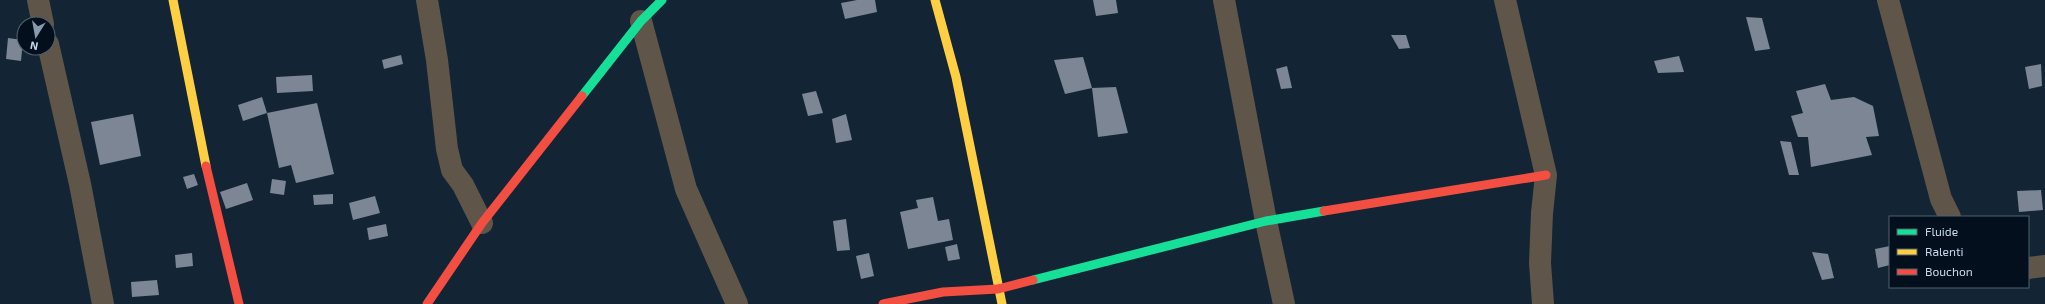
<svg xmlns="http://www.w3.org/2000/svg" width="2045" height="304" font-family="'Exo 2',sans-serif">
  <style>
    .building { fill: #7c8694 }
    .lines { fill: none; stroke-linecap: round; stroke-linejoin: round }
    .street { stroke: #605549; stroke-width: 22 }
    .fast { stroke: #16e098; stroke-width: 9 }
    .slow { stroke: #ffcf43; stroke-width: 9 }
    .jam { stroke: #f24e42; stroke-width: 9 }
  </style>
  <rect width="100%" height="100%" fill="#132535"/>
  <g class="building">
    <path d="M857,0H875L877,12L845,19L841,3Z"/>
    <path d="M1093,0H1116L1118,13L1096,16Z"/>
    <path d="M1746,17L1762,18L1770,49L1755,51Z"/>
    <path d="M1391,35H1406L1410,48L1399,49Z"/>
    <path d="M8,38L23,40L21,61L6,59Z"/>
    <path d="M401,55L403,64L384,69L382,60Z"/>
    <path d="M1679,56L1684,72L1658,73L1654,61Z"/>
    <path d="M1083,57L1092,88L1116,87L1128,133L1098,137L1092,88L1065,94L1054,60Z"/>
    <path d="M2041,64L2042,86L2029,89L2025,67Z"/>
    <path d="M1287,66L1292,88L1281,89L1276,69Z"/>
    <path d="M312,75L313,91L277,93L276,77Z"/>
    <path d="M1825,84L1831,100L1854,97L1873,106L1879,136L1866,137L1872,155L1811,167L1808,137H1798L1791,116L1803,113L1796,91Z"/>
    <path d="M816,91L823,113L808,116L802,94Z"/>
    <path d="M262,97L267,113L243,121L238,105Z"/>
    <path d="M317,103L334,174L296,183L291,165L279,168L267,113Z"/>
    <path d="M133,114L141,156L100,165L91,122Z"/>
    <path d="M846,114L852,140L836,143L832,119Z"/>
    <path d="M1780,141L1791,142L1799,175H1789Z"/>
    <path d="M194,174L198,185L187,189L183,177Z"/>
    <path d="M272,179L286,181L284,195L270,193Z"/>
    <path d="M247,183L253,200L226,209L220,192Z"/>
    <path d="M2041,190L2043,210L2019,212L2017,191Z"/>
    <path d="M333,194V204L314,205L313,195Z"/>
    <path d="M375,196L380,213L353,220L349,203Z"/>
    <path d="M933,197L938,221L949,219L953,240L908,249L900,212L918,208L916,200Z"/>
    <path d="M846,219L850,250L837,251L833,221Z"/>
    <path d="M386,224L388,236L369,240L367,228Z"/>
    <path d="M957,244L960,259L948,261L945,247Z"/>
    <path d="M1890,246V265L1878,268L1875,249Z"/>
    <path d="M1812,252L1828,254L1834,278L1822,280Z"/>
    <path d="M192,253L193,266L176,268L175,255Z"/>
    <path d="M869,253L874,276L861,279L856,256Z"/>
    <path d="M157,280L159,295L132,297L131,282Z"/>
  </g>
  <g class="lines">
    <g class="street">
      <path d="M38,0L43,24"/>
      <path d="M427,0L437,60L447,149L452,170L463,185L482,223"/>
      <path d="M1224,0L1266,221L1284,304"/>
      <path d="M1505,0L1546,175L1542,213L1540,263L1543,304"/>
      <path d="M1888,0L1941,199L1950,217"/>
      <path d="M641,21L686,189L737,304"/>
      <path d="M48,44L80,184L103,304"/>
      <path d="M2028,268L2045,266"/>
    </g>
    <g class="fast">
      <path d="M582,96L641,21L662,0"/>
      <path d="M1033,280L1266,221L1324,211"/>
    </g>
    <g class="slow">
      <path d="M173,0L206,166"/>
      <path d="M935,0L956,77L1002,304"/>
    </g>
    <g class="jam">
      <path d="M206,166L239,304"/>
      <path d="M1324,211L1546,175"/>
      <path d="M427,304L482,223L582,96"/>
      <path d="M883,304L943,292L998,289L1033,280"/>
    </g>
  </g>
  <rect x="1889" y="216" width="140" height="72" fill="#030f1c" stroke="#51606f"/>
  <rect x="1897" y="229" width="20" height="6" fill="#16e098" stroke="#51606f"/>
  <text x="1925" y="236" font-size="12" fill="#c7d9ec">Fluide</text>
  <rect x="1897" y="249" width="20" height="6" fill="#ffcf43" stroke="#51606f"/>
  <text x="1925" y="256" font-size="12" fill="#c7d9ec">Ralenti</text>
  <rect x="1897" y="269" width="20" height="6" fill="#f24e42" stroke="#51606f"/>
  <text x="1925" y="276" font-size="12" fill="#c7d9ec">Bouchon</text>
  <g transform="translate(36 36) rotate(191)"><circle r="19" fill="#030f1c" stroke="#51606f"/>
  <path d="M0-3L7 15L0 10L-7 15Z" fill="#889aac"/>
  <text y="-6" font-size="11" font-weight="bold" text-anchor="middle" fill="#c7d9ec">N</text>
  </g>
</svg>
